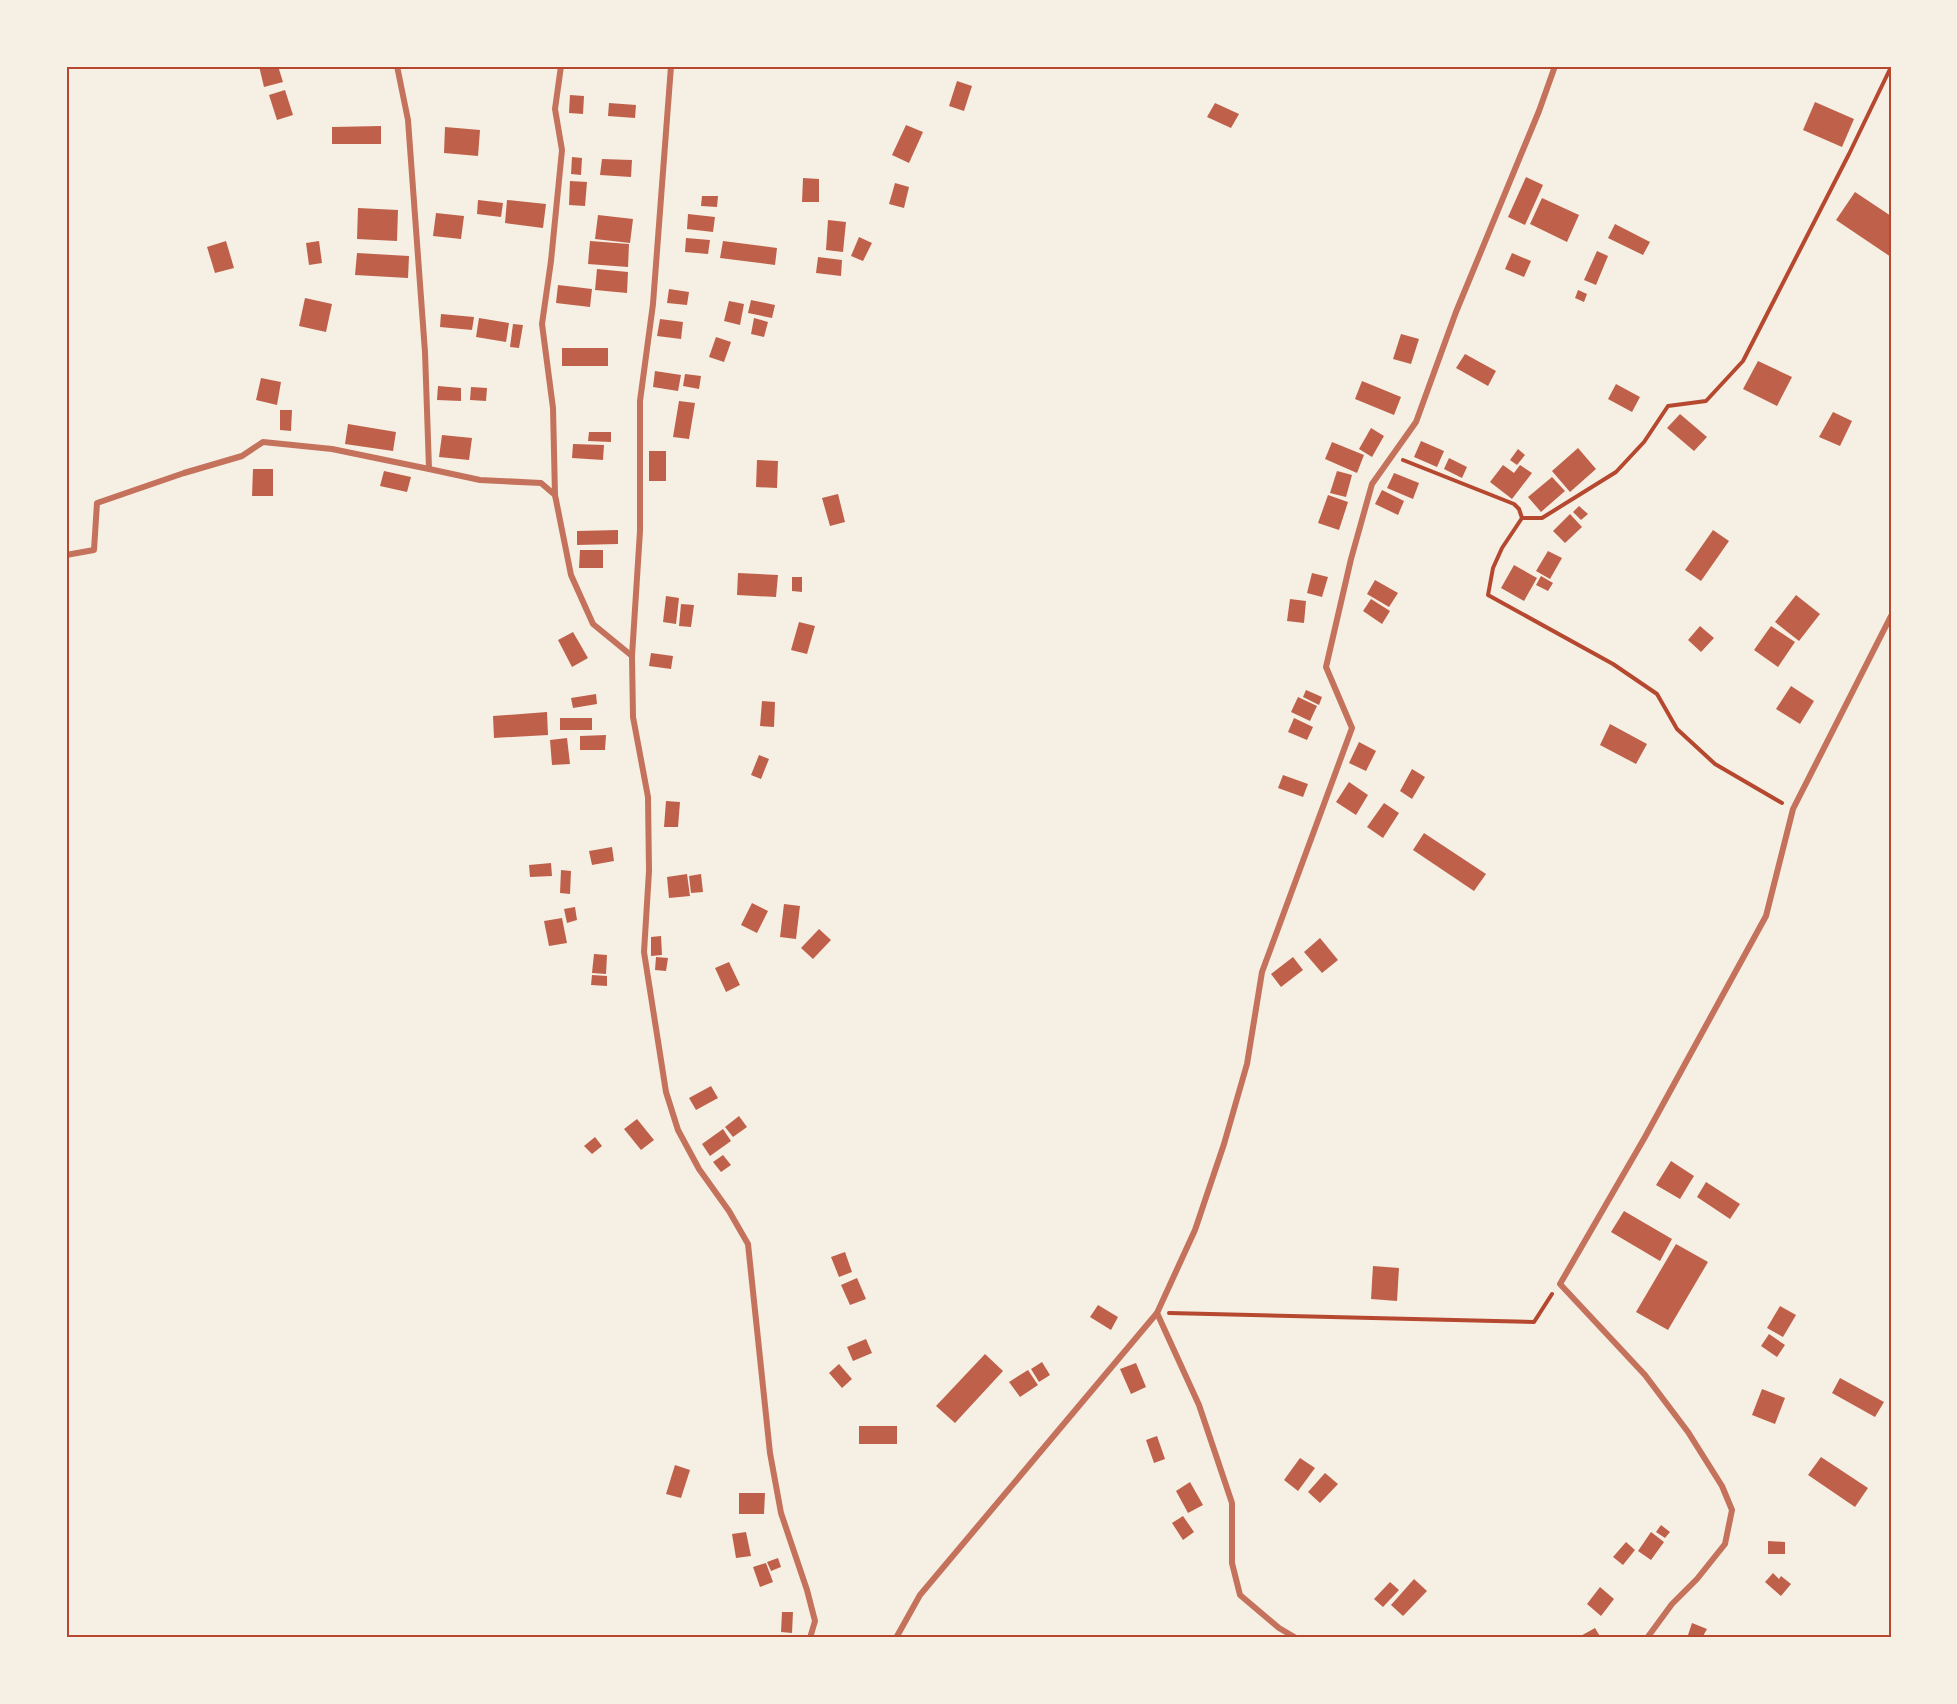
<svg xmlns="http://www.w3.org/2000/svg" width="1957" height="1704" font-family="'Fira Sans Condensed',sans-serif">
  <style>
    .building { fill: #bf614a }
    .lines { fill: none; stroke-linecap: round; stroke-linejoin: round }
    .path { stroke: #b5482f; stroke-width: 4 }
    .minor { stroke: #c5725c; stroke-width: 6 }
    .neatline { fill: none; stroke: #b5482f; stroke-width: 2 }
  </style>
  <rect width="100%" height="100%" fill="#f6efe4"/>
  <g class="building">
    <path d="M259,66H278L283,82L264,87Z"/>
    <path d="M957,81L972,86L964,111L949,106Z"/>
    <path d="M285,90L293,115L277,120L269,95Z"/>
    <path d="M570,95L584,96L583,114L569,113Z"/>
    <path d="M1815,102L1854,119L1842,147L1803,130Z"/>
    <path d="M609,103L636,105L635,118L608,116Z"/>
    <path d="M1215,103L1239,114L1231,128L1207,117Z"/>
    <path d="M906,125L923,132L909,163L892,155Z"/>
    <path d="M381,126V144H332V127Z"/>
    <path d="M445,127L480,130L478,156L444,153Z"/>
    <path d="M572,157L582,158L581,175L571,174Z"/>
    <path d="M602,159L632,160L631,177L600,175Z"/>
    <path d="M1526,177L1543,185L1525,225L1508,217Z"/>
    <path d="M803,178L819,179V202H802Z"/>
    <path d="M570,181L587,182L585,206L569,205Z"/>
    <path d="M895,183L909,187L904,208L889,204Z"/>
    <path d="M1855,192L1891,216V257L1836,220Z"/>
    <path d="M702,196H718L717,207L701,206Z"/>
    <path d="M1542,198L1579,215L1567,242L1530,224Z"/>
    <path d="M478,200L503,203L501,217L477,214Z"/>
    <path d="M507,200L546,204L543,228L505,223Z"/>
    <path d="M358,208L398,210L397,241L357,239Z"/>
    <path d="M436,213L464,216L461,239L433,236Z"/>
    <path d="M688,214L715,217L713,232L687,229Z"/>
    <path d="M598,215L633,219L630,243L595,239Z"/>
    <path d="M828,220L846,222L843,252L826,250Z"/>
    <path d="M1615,224L1650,242L1643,255L1608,238Z"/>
    <path d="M859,237L872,243L863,261L851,256Z"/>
    <path d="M686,238L710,240L708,254L685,252Z"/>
    <path d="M226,241L234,268L215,273L207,247Z"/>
    <path d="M319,241L322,263L309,265L306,243Z"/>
    <path d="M590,241L629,244L628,267L588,264Z"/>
    <path d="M723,241L777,248L775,265L720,258Z"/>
    <path d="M1597,251L1608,256L1596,285L1584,280Z"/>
    <path d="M357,253L409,256L408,278L355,275Z"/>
    <path d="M1512,253L1531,261L1524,277L1505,269Z"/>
    <path d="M818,257L842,260L841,276L816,273Z"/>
    <path d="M597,269L628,272L627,293L595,290Z"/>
    <path d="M558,285L592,289L590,307L556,303Z"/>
    <path d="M669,289L689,292L687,305L667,303Z"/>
    <path d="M1578,290L1587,294L1584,302L1575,298Z"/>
    <path d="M305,298L332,304L326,332L299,326Z"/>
    <path d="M751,300L775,305L772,318L748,313Z"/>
    <path d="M729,301L744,304L740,325L724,321Z"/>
    <path d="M441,314L474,317L472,330L440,327Z"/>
    <path d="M479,318L509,323L506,342L476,337Z"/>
    <path d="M754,318L768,322L764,337L751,334Z"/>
    <path d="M660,319L683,322L681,339L657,336Z"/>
    <path d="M513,324L523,325L519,348L510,347Z"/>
    <path d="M1401,334L1419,339L1411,364L1393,359Z"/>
    <path d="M716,337L731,342L724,362L709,357Z"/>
    <rect x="562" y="348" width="46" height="18"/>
    <path d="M1465,354L1496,371L1488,386L1456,368Z"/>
    <path d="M1758,361L1792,377L1777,406L1743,389Z"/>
    <path d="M655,371L681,375L678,391L653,387Z"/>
    <path d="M685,374L701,376L699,389L683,386Z"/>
    <path d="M261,378L281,382L277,405L256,400Z"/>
    <path d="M1362,381L1401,397L1394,415L1355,399Z"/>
    <path d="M1616,384L1640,397L1632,412L1608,399Z"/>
    <path d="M438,386L461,388V401L437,400Z"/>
    <path d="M471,387L487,388L486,401L470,400Z"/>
    <path d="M679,401L695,403L689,439L673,437Z"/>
    <path d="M280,410H292L291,431L280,430Z"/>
    <path d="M1833,412L1852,421L1840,446L1819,437Z"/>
    <path d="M1680,414L1707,437L1694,451L1667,428Z"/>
    <path d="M348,424L396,432L393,451L345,444Z"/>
    <path d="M1371,428L1384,436L1372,457L1359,449Z"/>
    <path d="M589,432H611V442L588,441Z"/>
    <path d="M442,435L472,438L469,460L439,457Z"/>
    <path d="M1421,441L1444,451L1437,467L1414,457Z"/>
    <path d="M1332,442L1364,455L1357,473L1325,459Z"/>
    <path d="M573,444L604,445L603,460L572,458Z"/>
    <path d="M1578,448L1596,469L1570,492L1552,471Z"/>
    <path d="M1518,449L1525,455L1517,465L1510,460Z"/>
    <rect x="649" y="451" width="17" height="30"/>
    <path d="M1449,458L1467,467L1462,478L1444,469Z"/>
    <path d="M757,460L778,461L777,488L756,487Z"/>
    <path d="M1503,465L1514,473L1520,465L1532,473L1512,499L1490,482Z"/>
    <path d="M253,469H273V496H252Z"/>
    <path d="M384,471L411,477L407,492L380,486Z"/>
    <path d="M1337,471L1352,475L1346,497L1330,493Z"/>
    <path d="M1394,473L1419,483L1413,499L1387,488Z"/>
    <path d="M1552,477L1565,491L1541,512L1528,497Z"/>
    <path d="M1382,490L1404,501L1398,515L1375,504Z"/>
    <path d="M838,494L845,522L830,526L822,498Z"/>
    <path d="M1328,495L1348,502L1339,530L1318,523Z"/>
    <path d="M1579,506L1588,514L1581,520L1573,512Z"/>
    <path d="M1570,514L1582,527L1565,543L1553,531Z"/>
    <path d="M618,530V544L577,545V531Z"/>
    <path d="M1713,530L1729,541L1701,581L1685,570Z"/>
    <path d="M580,550H603V568H579Z"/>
    <path d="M1548,551L1562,558L1550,579L1536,571Z"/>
    <path d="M1514,565L1537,578L1524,601L1501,588Z"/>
    <path d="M738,573L778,575L776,597L737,595Z"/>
    <path d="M1312,573L1328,577L1322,597L1307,593Z"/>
    <path d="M1541,576L1553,583L1548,591L1536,585Z"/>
    <path d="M792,577H802V592L792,591Z"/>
    <path d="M1375,580L1398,593L1389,607L1367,594Z"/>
    <path d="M1796,595L1820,614L1799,641L1775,622Z"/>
    <path d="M666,596L679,598L676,624L663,622Z"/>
    <path d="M1290,599L1306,601L1304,623L1287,621Z"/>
    <path d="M1371,599L1390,611L1382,624L1363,611Z"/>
    <path d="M681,604L694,605L691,627L679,626Z"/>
    <path d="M799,622L815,626L807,654L791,650Z"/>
    <path d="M1700,626L1714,638L1701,652L1688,640Z"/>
    <path d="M1771,626L1795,642L1778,667L1754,650Z"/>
    <path d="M573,632L588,658L572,667L558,640Z"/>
    <path d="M651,653L673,656L671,669L649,666Z"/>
    <path d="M1791,686L1814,701L1800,724L1776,709Z"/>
    <path d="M1306,690L1322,697L1319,705L1303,697Z"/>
    <path d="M596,694L597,704L573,708L571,698Z"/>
    <path d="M1298,697L1317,706L1310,721L1291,712Z"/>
    <path d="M762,701L775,702L774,727L760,726Z"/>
    <path d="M547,712L548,735L494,738L493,716Z"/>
    <rect x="560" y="718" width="32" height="12"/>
    <path d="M1294,718L1313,727L1307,740L1288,732Z"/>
    <path d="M1610,724L1647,744L1636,764L1600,745Z"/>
    <path d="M606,735L605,750H580V736Z"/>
    <path d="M567,738L570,764L552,765L550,740Z"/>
    <path d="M1359,742L1376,751L1366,771L1349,763Z"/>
    <path d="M759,755L769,759L761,779L751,775Z"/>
    <path d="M1412,769L1425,777L1412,799L1400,791Z"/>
    <path d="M1283,775L1308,784L1303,797L1278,788Z"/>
    <path d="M1349,782L1368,795L1356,815L1336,802Z"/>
    <path d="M666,801L680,802L678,827H664Z"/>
    <path d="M1384,803L1399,813L1383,838L1367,827Z"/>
    <path d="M1424,833L1486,874L1474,891L1413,850Z"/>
    <path d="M612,847L614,861L592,865L589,851Z"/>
    <path d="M551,863L552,876L530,877L529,865Z"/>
    <path d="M561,870L571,871L570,894L560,893Z"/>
    <path d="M687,874L690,896L669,898L667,877Z"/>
    <path d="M701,874L703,892L691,893L689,876Z"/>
    <path d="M752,903L768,911L757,933L741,925Z"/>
    <path d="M784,904L800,906L796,939L780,937Z"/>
    <path d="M575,907L577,920L567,923L564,909Z"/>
    <path d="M562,918L567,943L549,946L544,921Z"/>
    <path d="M819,929L831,940L813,959L801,948Z"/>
    <path d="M661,936L662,955L651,956V937Z"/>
    <path d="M1320,938L1338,960L1322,973L1304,952Z"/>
    <path d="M594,954L607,955L606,974L592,973Z"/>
    <path d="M656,957L668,958L666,971L655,970Z"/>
    <path d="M1293,957L1303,970L1281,987L1271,974Z"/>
    <path d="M729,962L740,985L726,992L715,968Z"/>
    <path d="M592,975L607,976V986L591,985Z"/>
    <path d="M711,1086L718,1098L696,1110L689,1098Z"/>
    <path d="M739,1116L747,1127L733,1137L725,1127Z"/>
    <path d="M637,1119L654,1140L641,1150L624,1129Z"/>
    <path d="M723,1129L731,1141L710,1156L702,1144Z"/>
    <path d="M595,1137L602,1146L592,1154L584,1146Z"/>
    <path d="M723,1155L731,1165L721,1172L713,1162Z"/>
    <path d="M1671,1161L1694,1176L1680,1199L1656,1185Z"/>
    <path d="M1706,1182L1740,1204L1730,1219L1697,1197Z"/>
    <path d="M1624,1211L1672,1239L1660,1261L1611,1232Z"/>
    <path d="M1676,1244L1708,1262L1668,1330L1636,1312Z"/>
    <path d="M845,1252L852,1272L839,1277L831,1257Z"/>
    <path d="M1373,1266L1399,1268L1397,1301L1371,1299Z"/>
    <path d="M857,1278L866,1299L850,1305L841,1285Z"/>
    <path d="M1098,1305L1118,1317L1111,1330L1090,1317Z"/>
    <path d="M1780,1306L1796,1315L1783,1337L1767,1328Z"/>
    <path d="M1769,1334L1785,1345L1777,1357L1761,1346Z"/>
    <path d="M866,1339L872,1353L853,1361L847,1347Z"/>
    <path d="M985,1354L1003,1371L955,1423L936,1406Z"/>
    <path d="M1042,1362L1050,1375L1039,1382L1031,1369Z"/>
    <path d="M1136,1363L1146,1387L1131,1394L1120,1369Z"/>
    <path d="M839,1364L852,1379L842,1388L829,1373Z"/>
    <path d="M1028,1370L1038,1385L1020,1397L1009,1382Z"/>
    <path d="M1840,1378L1884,1402L1875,1417L1832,1393Z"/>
    <path d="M1762,1389L1785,1398L1775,1424L1752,1415Z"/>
    <rect x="859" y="1426" width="38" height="18"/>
    <path d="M1157,1436L1165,1459L1154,1463L1146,1440Z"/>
    <path d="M1821,1457L1868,1488L1855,1507L1808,1475Z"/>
    <path d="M1300,1458L1315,1468L1298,1491L1284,1480Z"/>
    <path d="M675,1465L690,1470L681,1498L666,1494Z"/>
    <path d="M1325,1473L1338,1484L1320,1503L1308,1492Z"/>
    <path d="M1190,1482L1203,1505L1188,1513L1176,1491Z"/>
    <path d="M739,1493H765L764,1514H739Z"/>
    <path d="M1183,1516L1194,1532L1183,1540L1172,1523Z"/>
    <path d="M1661,1525L1670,1532L1665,1538L1656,1532Z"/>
    <path d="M746,1532L751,1556L736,1558L732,1534Z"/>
    <path d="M1651,1532L1664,1542L1651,1560L1638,1551Z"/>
    <path d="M1768,1541L1785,1542V1554H1768Z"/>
    <path d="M1626,1542L1635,1550L1623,1565L1613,1557Z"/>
    <path d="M778,1558L781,1567L771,1571L767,1562Z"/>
    <path d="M766,1563L773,1582L760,1587L753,1567Z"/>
    <path d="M1773,1573L1779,1579L1781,1576L1791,1584L1781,1596L1765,1582Z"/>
    <path d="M1414,1579L1427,1591L1403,1616L1391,1605Z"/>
    <path d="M1390,1582L1399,1590L1383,1607L1374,1599Z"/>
    <path d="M1600,1587L1614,1599L1601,1616L1587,1604Z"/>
    <path d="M782,1612H793L792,1633L781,1632Z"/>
    <path d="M1692,1623L1707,1629L1702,1638H1687Z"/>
    <path d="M1595,1628L1601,1638H1577Z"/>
  </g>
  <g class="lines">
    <g class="path">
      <path d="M1403,460L1514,504L1519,509L1522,518L1502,548L1493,568L1488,595L1613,664L1657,694L1677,729L1715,764L1782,803"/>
      <path d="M1522,518H1542L1616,472L1644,442L1668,406L1706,401L1743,361L1849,154L1891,67"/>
      <path d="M1169,1313L1534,1322L1552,1294"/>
    </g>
    <g class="minor">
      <path d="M397,66L408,120L425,352L429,469L480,480L541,483L555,495L571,575L593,624L632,656"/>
      <path d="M671,66L653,304L640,401V531L632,656L633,717L648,797L649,871L644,952L666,1092L678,1130L699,1169L729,1211L748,1244L770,1453L781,1513L807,1590L815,1621L810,1638"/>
      <path d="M555,495L553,408L542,324L551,261L562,150L555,109L561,66"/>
      <path d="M66,555L94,550L97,503L184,473L242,456L263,442L332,449L429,469"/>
      <path d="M1157,1313L1199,1405L1232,1503V1563L1240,1595L1279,1628L1296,1638"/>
      <path d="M896,1638L920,1595L1157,1313L1195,1230L1224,1144L1247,1064L1262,972L1352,728L1326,667L1351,559L1372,484L1416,422L1456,312L1539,111L1555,66"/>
      <path d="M1647,1638L1672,1604L1697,1579L1725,1544L1732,1510L1722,1486L1688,1432L1645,1375L1560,1284L1645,1137L1766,916L1793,809L1891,616"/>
    </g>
  </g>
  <rect width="1957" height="1704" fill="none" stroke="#f6efe4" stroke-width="135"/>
  <rect x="68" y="68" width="1822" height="1568" class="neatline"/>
</svg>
